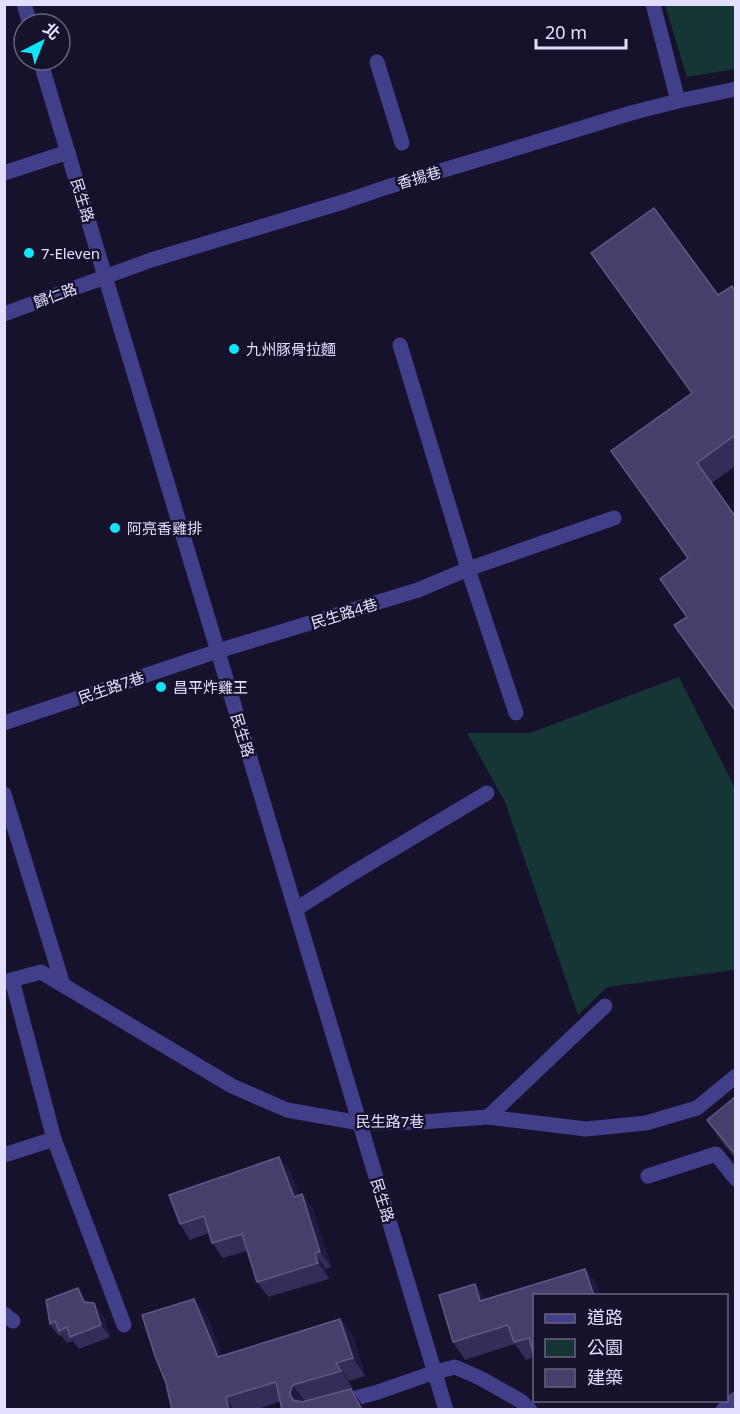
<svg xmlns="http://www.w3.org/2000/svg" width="740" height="1414" font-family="'Noto Sans','Noto Sans TC',sans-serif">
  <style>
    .green { fill: #153634 }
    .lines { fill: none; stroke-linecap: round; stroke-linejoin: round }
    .minor { stroke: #413f8a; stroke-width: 15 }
    .wall { fill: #352c59 }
    .shaded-wall { fill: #211a40 }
    .building { fill: #473f6b; stroke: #605882; stroke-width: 1.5 }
    .poi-dot { fill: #0fe5f9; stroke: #16122c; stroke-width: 2 }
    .labels { text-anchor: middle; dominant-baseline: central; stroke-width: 5; stroke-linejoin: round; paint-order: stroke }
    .street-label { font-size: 15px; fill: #e1defe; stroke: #16122c }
    .poi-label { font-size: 15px; fill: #e1defe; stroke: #16122c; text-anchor: start }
  </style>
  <rect width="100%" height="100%" fill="#16122c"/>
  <g class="green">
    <path d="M665,5H735V69L687,77Z"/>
    <path d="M679,677L735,788V970L607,987L578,1015L505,802L467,733H530Z"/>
  </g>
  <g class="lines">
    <g class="minor">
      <path d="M24,4L30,24"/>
      <path d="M653,4L678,101"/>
      <path d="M40,60L446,1410"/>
      <path d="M377,62L402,143"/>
      <path d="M4,173L68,152"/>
      <path d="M4,314L151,260L343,202L387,187L507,151L631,113L678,101L736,89"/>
      <path d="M400,345L468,569L516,713"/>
      <path d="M4,723L218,651L418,590L468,569L614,518"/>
      <path d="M4,794L63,985"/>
      <path d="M296,909L353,873L487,793"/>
      <path d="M12,980L54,1139L124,1325"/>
      <path d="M4,982L41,972L232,1086L287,1110L360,1123L422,1122L488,1117L586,1129L646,1123L697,1108L736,1076"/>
      <path d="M488,1117L605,1006"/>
      <path d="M4,1155L54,1139"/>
      <path d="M648,1176L716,1154L736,1179"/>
      <path d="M4,1314L13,1321"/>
      <path d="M312,1410L378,1392L435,1372L455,1367L480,1378L521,1401L530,1410"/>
      <path d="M723,1410L736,1399"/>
    </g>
  </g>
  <g class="wall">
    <path d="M735,291V466L712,483L686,617L692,393L718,295Z"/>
    <path d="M735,1097V1158L722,1142L707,1120Z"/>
    <path d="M279,1157L290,1172L299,1196L302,1194L313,1210L331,1267L326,1269L329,1279L268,1297L257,1282L247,1251L223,1258L212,1243L209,1233L190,1240L180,1224Z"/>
    <path d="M585,1269L598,1286L534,1296V1357L526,1360L515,1344L465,1360L453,1342L475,1284L485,1299Z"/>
    <path d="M87,1302L103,1315L110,1337L79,1349L73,1341L67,1343L61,1335L59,1336L50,1324Z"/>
    <path d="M207,1316L222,1355L340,1319L353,1336L365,1376L349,1381L353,1389H351L363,1406L281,1401L255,1410H172Z"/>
  </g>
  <g class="shaded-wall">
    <path d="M279,1157L290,1172L305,1212L294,1197Z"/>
    <path d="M302,1194L313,1210L331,1267L320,1252Z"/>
    <path d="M315,1253L326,1269L329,1279L318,1263Z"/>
    <path d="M585,1269L598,1286L600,1296H594Z"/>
    <path d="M475,1284L487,1301H480Z"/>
    <path d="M78,1288L87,1301L93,1314L84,1302Z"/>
    <path d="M194,1299L207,1316L230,1374L218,1357Z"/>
    <path d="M94,1303L103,1315L110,1337L101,1325Z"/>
    <path d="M340,1319L353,1336L365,1376L353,1358Z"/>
    <path d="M336,1363L349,1381L353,1389L341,1371Z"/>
    <path d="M293,1385L306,1403L300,1410L290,1394L291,1389Z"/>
    <path d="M351,1389L363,1406L365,1410H362Z"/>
    <path d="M226,1397L234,1410H229Z"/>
  </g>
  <g class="building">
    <path d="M654,208L718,295L732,286L735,291V435L697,463L735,516V710L674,625L687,617L660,579L688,558L611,451L692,393L591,253Z"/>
    <path d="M735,1097V1154L707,1120Z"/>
    <path d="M279,1157L294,1197L302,1194L320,1252L315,1253L318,1263L257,1282L242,1234L212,1243L204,1216L180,1224L169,1195Z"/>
    <path d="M585,1269L594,1296H534V1355L529,1338L514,1342L508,1325L453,1342L439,1295L475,1284L480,1301Z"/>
    <path d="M78,1288L84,1302L94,1303L101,1325L70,1337L67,1327L59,1331L55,1321L50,1324L46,1300Z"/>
    <path d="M194,1299L218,1357L340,1319L353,1358L336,1363L341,1371L293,1385L291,1389L290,1394L293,1400L302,1402L351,1389L362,1410H282L276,1382L226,1397L229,1410H172L166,1383L155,1356L142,1315Z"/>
  </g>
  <g class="poi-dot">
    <circle cx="29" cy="253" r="6"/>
    <circle cx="234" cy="349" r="6"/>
    <circle cx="115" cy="528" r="6"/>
    <circle cx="161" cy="687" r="6"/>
  </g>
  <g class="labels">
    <g class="street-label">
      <text transform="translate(419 177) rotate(-16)">香揚巷</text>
      <text transform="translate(83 200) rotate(73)">民生路</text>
      <text transform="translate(55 295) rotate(-20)">歸仁路</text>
      <text transform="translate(344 613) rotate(-17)">民生路4巷</text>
      <text transform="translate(111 687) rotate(-19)">民生路7巷</text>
      <text transform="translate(243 735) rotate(73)">民生路</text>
      <text x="390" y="1121">民生路7巷</text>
      <text transform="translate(383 1200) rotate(73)">民生路</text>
    </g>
    <g class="poi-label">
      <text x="41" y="253">7-Eleven</text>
      <text x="246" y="349">九州豚骨拉麵</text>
      <text x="127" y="528">阿亮香雞排</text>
      <text x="173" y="687">昌平炸雞王</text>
    </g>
  </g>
  <rect width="740" height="1414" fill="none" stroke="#e1defe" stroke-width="12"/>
  <rect x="533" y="1294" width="195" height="108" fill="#16122c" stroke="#676480" stroke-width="1.5"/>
  <rect x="545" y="1314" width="30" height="9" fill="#413f8a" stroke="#676480" stroke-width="1.5"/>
  <text x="587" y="1324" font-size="18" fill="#e1defe">道路</text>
  <rect x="545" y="1339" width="30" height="18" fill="#153634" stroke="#676480" stroke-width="1.5"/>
  <text x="587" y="1354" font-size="18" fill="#e1defe">公園</text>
  <rect x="545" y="1369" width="30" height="18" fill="#473f6b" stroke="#676480" stroke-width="1.5"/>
  <text x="587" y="1384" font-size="18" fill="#e1defe">建築</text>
  <g transform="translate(42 42) rotate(42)"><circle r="28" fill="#16122c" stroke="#676480" stroke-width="1.5"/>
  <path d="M0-4.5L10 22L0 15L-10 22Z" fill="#0fe5f9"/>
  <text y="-9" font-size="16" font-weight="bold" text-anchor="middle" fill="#e1defe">北</text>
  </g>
  <path d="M536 39v9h90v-9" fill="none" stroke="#e1defe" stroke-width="3"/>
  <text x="545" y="39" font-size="18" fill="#e1defe" stroke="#16122c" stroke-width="4.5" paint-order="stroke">20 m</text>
</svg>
